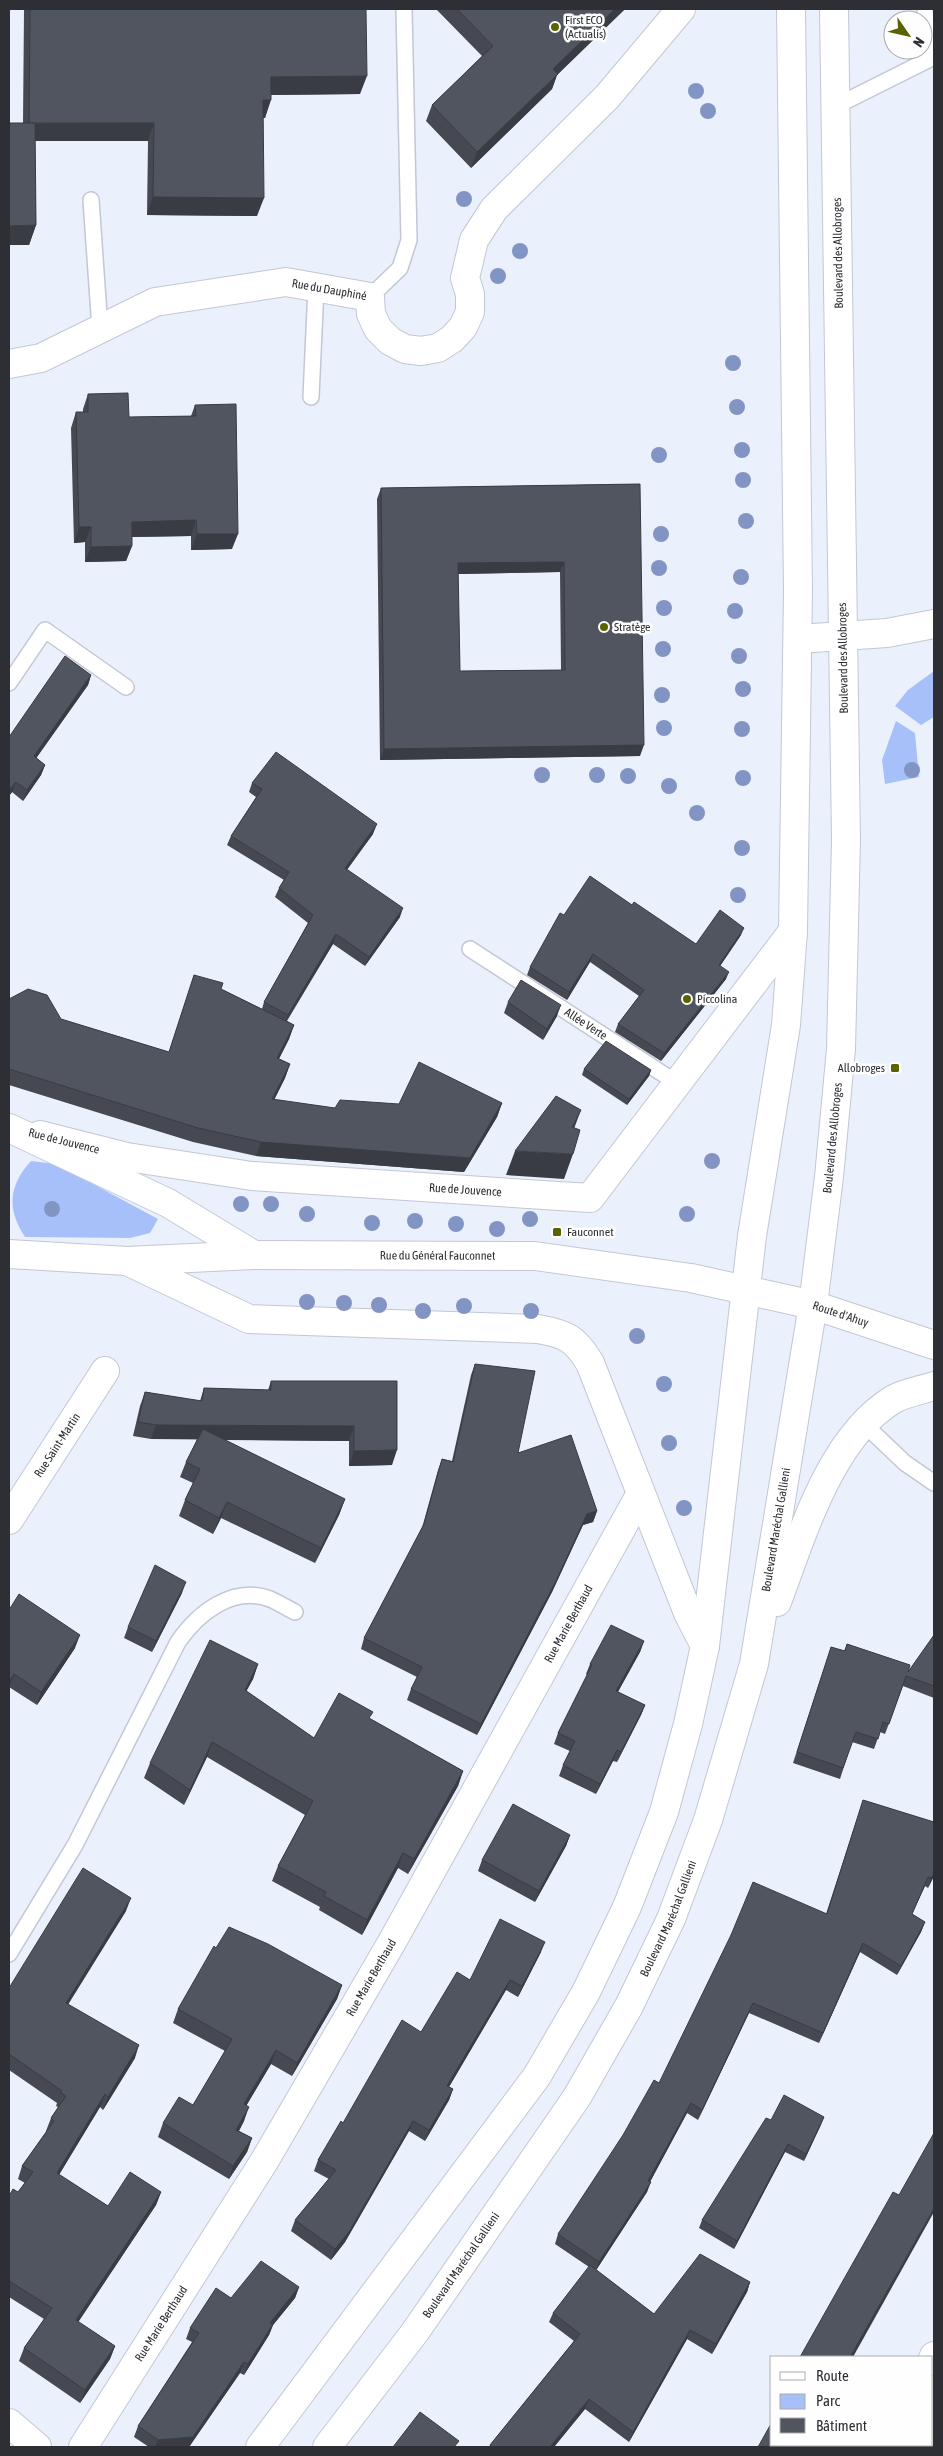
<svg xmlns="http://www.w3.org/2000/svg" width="943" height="2456" font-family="'Asap Condensed',sans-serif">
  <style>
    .green { fill: #a8c0f9 }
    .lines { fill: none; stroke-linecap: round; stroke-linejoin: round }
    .service-casing { stroke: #c2c7d3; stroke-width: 18 }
    .minor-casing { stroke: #c2c7d3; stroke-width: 30 }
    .tertiary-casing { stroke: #c2c7d3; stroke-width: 30 }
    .secondary-casing { stroke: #c2c7d3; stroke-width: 30 }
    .primary-casing { stroke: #c2c7d3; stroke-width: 30 }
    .service { stroke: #fff; stroke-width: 15 }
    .minor { stroke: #fff; stroke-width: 28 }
    .tertiary { stroke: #fff; stroke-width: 28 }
    .secondary { stroke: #fff; stroke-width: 28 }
    .primary { stroke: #fff; stroke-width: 28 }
    .tree { fill: #8294c3 }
    .wall { fill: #464952; fill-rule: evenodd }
    .shaded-wall { fill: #393c42 }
    .building { fill: #51555f; stroke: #393c42; fill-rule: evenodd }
    .poi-dot { fill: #596302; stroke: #fefefe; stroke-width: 2 }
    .labels { text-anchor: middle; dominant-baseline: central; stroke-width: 5; stroke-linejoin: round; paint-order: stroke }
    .poi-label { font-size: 12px; fill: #2d2f34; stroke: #fefefe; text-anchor: start }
    .street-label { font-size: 12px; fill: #2d2f34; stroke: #fefefe }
  </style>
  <rect width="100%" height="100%" fill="#ebf1fc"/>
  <g class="green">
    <path d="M934,671V717L921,725L895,706L908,690Z"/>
    <path d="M896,721L915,733L919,777L885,784L882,760Z"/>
    <path d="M31,1161L56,1164L158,1219L150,1233L130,1238L25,1237C7,1210 8,1186 31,1161Z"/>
  </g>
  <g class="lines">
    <defs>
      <g id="service">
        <path d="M836,106L928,60L925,9"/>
        <path d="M91,200L100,329"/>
        <path d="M370,297L400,268L409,240L404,9"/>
        <path d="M311,397L316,287"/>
        <path d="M9,683L45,630L126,687"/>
        <path id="s1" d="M470,949L677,1083"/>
        <path d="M865,1425L905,1463L934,1483"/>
        <path d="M9,1954L75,1845L178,1642C198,1613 233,1585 270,1599C279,1603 287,1608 295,1612"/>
      </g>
      <g id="minor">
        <path id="s2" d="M9,364L41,358L155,302L286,282L370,297L371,314L378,329L390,341L405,349L421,351L438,348L452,339L463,327L470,312V294L465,278L474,240L494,209L607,97L681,9"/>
        <path d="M798,639L887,633L934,624"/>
        <path id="s3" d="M40,1135L127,1157L252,1176L590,1198L793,931"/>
        <path d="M127,1261L249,1319L538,1329C566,1334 575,1338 590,1363L688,1613L705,1646"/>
        <path id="s4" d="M9,1520L105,1371"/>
        <path d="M932,2361L934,2356"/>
        <path d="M9,2423L37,2447"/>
        <path id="s5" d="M83,2447L265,2160L392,1942L640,1495"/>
        <path d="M882,2447L884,2445"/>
      </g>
      <path id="tertiary" d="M9,1128L168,1203L254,1255"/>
      <g id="secondary">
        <path id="s6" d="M9,1254L127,1261L254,1255L535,1256L691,1278L813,1305L934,1345"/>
      </g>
      <g id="primary">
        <path d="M777,1602C802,1536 830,1437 894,1399C905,1393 922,1390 934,1386"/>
        <path d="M260,2447L537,2076L586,1992L627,1907L664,1812L688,1724L705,1646L752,1236L786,1025L793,931L798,591L791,9"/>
        <path id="s7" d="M327,2447L415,2332L577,2097L629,2006L671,1919L708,1820L754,1664L813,1305L829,1177L841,1049L846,840L834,9"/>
      </g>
    </defs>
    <use href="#service" class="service-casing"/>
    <use href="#minor" class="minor-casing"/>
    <use href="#tertiary" class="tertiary-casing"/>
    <use href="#secondary" class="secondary-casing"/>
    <use href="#primary" class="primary-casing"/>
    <use href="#service" class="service"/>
    <use href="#minor" class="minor"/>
    <use href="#tertiary" class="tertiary"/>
    <use href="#secondary" class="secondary"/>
    <use href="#primary" class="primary"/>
  </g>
  <g class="tree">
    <circle cx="696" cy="91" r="8"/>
    <circle cx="708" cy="111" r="8"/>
    <circle cx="464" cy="199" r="8"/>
    <circle cx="520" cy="251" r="8"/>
    <circle cx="498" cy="276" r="8"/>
    <circle cx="733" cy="363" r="8"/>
    <circle cx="737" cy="407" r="8"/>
    <circle cx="742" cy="450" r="8"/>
    <circle cx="659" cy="455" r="8"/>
    <circle cx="743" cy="480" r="8"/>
    <circle cx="746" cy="521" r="8"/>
    <circle cx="661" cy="534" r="8"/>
    <circle cx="659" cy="568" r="8"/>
    <circle cx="741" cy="577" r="8"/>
    <circle cx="664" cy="608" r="8"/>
    <circle cx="735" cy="611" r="8"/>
    <circle cx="663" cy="649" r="8"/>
    <circle cx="739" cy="656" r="8"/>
    <circle cx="743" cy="689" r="8"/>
    <circle cx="662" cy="695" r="8"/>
    <circle cx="664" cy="728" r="8"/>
    <circle cx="742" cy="729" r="8"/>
    <circle cx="912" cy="770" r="8"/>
    <circle cx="542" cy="775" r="8"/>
    <circle cx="597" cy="775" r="8"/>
    <circle cx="628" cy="776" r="8"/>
    <circle cx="743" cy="778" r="8"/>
    <circle cx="669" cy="786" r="8"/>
    <circle cx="697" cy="813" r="8"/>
    <circle cx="742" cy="848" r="8"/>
    <circle cx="738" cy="895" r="8"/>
    <circle cx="712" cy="1161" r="8"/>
    <circle cx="241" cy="1204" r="8"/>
    <circle cx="271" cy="1204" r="8"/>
    <circle cx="52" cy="1209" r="8"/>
    <circle cx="307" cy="1214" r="8"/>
    <circle cx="687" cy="1214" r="8"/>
    <circle cx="530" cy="1219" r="8"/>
    <circle cx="415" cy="1221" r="8"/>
    <circle cx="372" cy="1223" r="8"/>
    <circle cx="456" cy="1224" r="8"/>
    <circle cx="497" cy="1229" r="8"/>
    <circle cx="307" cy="1302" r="8"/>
    <circle cx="344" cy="1303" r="8"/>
    <circle cx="379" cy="1305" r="8"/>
    <circle cx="464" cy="1306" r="8"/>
    <circle cx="423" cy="1311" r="8"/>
    <circle cx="531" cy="1311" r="8"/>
    <circle cx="637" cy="1336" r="8"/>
    <circle cx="664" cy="1384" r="8"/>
    <circle cx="669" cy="1443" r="8"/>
    <circle cx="684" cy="1508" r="8"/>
  </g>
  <g class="wall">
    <path d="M24,9H366L360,94L271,95L265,118H263L257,216L147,215L148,141H35L36,225L29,245H9V123H23Z"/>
    <path d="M436,9H625L557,75L552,89L471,168L426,121L432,105L482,56Z"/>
    <path d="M88,394L129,417L191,416L195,405L232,549L191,550V536L132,537V546L126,561L85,562V542L74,543L71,428L76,412H83V409Z"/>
    <path d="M640,484V756L380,760L377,499L381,488ZM560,572L561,670L460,671L458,574Z"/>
    <path d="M91,675L88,685L36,758L45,765L41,775L23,801L12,792L9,796V737Z"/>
    <path d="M252,783L373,834L347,870L400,917L365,966L333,944L287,1021L294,1025L289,1039L279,1059L290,1064L285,1078L274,1100L335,1108L399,1104L502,1103L497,1117L464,1172L256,1156L193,1142L9,1085V999L61,1019L169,1052L194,975L221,989L262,1009L264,1002L308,923L275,897L279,888L284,880L227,845L231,836L256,797L249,792Z"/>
    <path d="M632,905L696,944L741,935L720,966L726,979L661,1061L615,1032L618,1024L639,996L590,962L567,1000L527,975L530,967L564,915Z"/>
    <path d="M508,1002L557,1016L543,1040L504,1013Z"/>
    <path d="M584,1069L651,1070L649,1076L627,1105L582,1075Z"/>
    <path d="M475,1364L518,1453L597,1511L593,1522L583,1525L552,1592L477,1735L407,1700L411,1689L417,1677L361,1649L364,1638L422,1528L438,1470L442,1459L452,1461L471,1375Z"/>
    <path d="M271,1381H397L392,1465L349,1466V1441L225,1440L345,1499L339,1515L315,1563L221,1518L213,1534L179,1516L185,1500L193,1483L180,1477L186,1462L197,1439H151L133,1436L140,1406L145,1392L200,1401L204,1388L268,1390Z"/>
    <path d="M182,1593L152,1652L124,1638L128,1627Z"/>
    <path d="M9,1610L75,1648L37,1705L9,1687Z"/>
    <path d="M934,1635V1698L903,1686L885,1734L880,1732L874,1749L852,1742L840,1779L793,1763L831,1647L844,1651L847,1644L908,1672Z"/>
    <path d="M644,1641L640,1652L618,1692L645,1705L641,1715L617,1762L613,1761L596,1794L559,1776L563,1765L570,1751L554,1744L558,1733L587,1675L586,1674L590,1664Z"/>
    <path d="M258,1664L253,1679L246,1691L314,1738L370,1719L463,1771L458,1786L408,1874L398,1868L362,1935L319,1910L320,1907L272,1881L278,1866L305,1815L207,1757L184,1805L144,1778L150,1763Z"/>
    <path d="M863,1800L933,1822L934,1818V1876L928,1888L925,1886L912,1914L925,1922L921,1932L897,1975L860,1952L819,2043L749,2013L698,2120L687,2113L650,2182L647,2192L596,2270L654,2314L750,2282L747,2292L712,2354L687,2339L629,2442L585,2409L554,2447H489L490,2445L574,2341L549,2322L553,2313L589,2267L555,2244L558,2234L659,2083L826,1914Z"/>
    <path d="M570,1835L566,1846L535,1902L478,1871L482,1860Z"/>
    <path d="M126,1911L68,2004L135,2058L103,2110L100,2107L59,2175L108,2206L161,2192L156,2205L78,2322L115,2346L110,2359L80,2403L19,2361L24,2348L44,2319L9,2297V2196L18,2192L25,2183L18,2179L22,2166L46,2132V2131L51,2118L58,2107L56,2106L57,2103L9,2070V1988Z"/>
    <path d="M216,1948L342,1985L337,1999L292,2076L271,2064L246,2106L244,2121L239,2131L252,2138L247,2152L229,2179L158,2137L163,2123L193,2105L225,2051L173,2023L178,2009Z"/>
    <path d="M541,1952L518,1997L506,1990L449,2087L453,2089L449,2100L425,2141L409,2131L345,2242L331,2260L291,2231L295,2220L329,2179L314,2171L318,2160L343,2123L421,2032L470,1980Z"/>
    <path d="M824,2117L804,2161L785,2152L734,2249L699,2228L702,2220L771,2120Z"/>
    <path d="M299,2287L295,2298L273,2325L269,2335L244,2375L240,2373L189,2447H149L134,2437L138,2426L192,2342L186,2339L190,2328L231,2298Z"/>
  </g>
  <g class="shaded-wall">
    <path d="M615,9H625L557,75L552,89L471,168L477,152L553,69Z"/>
    <path d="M367,76L360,94L264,95L271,77Z"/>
    <path d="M263,100H271L265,118H256Z"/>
    <path d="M154,123L148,141H23L29,124Z"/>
    <path d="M153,197L264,198L257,216L147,215Z"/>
    <path d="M36,225L29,245H9V226Z"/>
    <path d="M196,520L191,536L126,537L132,522Z"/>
    <path d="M79,527H91L85,542L74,543Z"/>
    <path d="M197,534H238L232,549L191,550Z"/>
    <path d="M132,546L126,561L85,562L91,547Z"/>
    <path d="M564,562L560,572L454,574L458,563Z"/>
    <path d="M91,675L88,685L30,767L34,756Z"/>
    <path d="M644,745L640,756L380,760L384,749Z"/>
    <path d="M45,765L41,775L23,801L27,790Z"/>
    <path d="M16,782L12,792L9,796L11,788Z"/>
    <path d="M377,824L373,834L341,877L345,868Z"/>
    <path d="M403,908L400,917L365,966L369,957Z"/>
    <path d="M744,928L741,935L716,972L719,965Z"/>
    <path d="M336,934L333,944L284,1024L288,1015Z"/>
    <path d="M593,954L590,962L567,1000L569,992Z"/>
    <path d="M729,972L726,979L661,1061L664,1053Z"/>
    <path d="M561,1005L557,1016L543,1040L547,1029Z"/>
    <path d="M294,1025L289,1039L272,1072L277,1058Z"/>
    <path d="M290,1064L285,1078L267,1114L272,1099Z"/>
    <path d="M651,1070L649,1076L627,1105L629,1099Z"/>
    <path d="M502,1103L497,1117L464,1172L256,1156L261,1142Z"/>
    <path d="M581,1110L572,1134V1127Z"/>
    <path d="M515,1151L573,1154L564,1179L506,1175Z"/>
    <path d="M156,1425L354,1426L349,1441L151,1439Z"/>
    <path d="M397,1450L392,1465L349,1466L354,1451Z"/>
    <path d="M345,1499L339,1515L315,1563L321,1548Z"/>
    <path d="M227,1502L221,1518L213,1534L219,1518Z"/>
    <path d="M597,1511L593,1522L583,1525L552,1592L477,1735L481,1724L587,1514Z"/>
    <path d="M186,1582L182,1593L152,1652L156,1641Z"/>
    <path d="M80,1635L75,1648L37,1705L41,1692Z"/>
    <path d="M644,1641L640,1652L612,1702L616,1691Z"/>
    <path d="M258,1664L253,1679L239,1705L245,1690Z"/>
    <path d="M14,1674L9,1687V1682Z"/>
    <path d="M645,1705L641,1715L617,1762L621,1752Z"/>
    <path d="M212,1742L207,1757L184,1805L190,1790Z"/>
    <path d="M617,1750L613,1761L596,1794L600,1784Z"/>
    <path d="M463,1771L458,1786L408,1874L414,1859Z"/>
    <path d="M570,1835L566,1846L535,1902L539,1891Z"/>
    <path d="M403,1853L398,1868L362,1935L367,1920Z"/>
    <path d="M934,1873V1876L928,1888L931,1878Z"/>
    <path d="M928,1877L925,1886L908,1923L912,1914Z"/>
    <path d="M131,1898L126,1911L61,2016L66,2003Z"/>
    <path d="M925,1922L921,1932L897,1975L901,1966Z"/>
    <path d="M545,1942L541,1952L518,1997L522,1986Z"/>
    <path d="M863,1943L860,1952L819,2043L823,2033Z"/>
    <path d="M510,1980L506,1990L443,2097L447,2086Z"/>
    <path d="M342,1985L337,1999L292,2076L297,2063Z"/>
    <path d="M753,2003L749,2013L698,2120L702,2110Z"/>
    <path d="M139,2045L135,2058L103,2110L108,2097Z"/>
    <path d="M276,2050L271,2064L239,2118L244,2104Z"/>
    <path d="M453,2089L449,2100L425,2141L429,2130Z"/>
    <path d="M105,2094L100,2107L52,2186L57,2173Z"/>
    <path d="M691,2103L687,2113L645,2191L648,2181Z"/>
    <path d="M249,2107L244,2121L232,2143L236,2130Z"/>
    <path d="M824,2117L821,2125L804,2161L806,2154Z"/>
    <path d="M413,2121L409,2131L345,2242L331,2260L335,2249Z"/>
    <path d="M252,2138L247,2152L229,2179L233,2166Z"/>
    <path d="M788,2144L785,2152L734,2249L737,2241Z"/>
    <path d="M651,2182L647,2192L595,2272L599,2262Z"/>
    <path d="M161,2192L156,2205L71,2333L76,2320Z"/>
    <path d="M934,2208V2212L853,2357H850Z"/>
    <path d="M750,2282L747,2292L712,2354L716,2344Z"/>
    <path d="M299,2287L295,2298L273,2325L269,2335L244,2375L248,2364L270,2323Z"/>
    <path d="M690,2330L687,2339L629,2442L633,2432Z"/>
    <path d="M115,2346L110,2359L80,2403L85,2390Z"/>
    <path d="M244,2362L240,2373L189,2447H155L158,2440Z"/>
    <path d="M589,2399L585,2409L554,2447H550Z"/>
  </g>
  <g class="building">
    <path d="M30,9H366L367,76L271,77V100H263L264,198L153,197L154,123H29Z"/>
    <path d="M457,9H615L553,69L558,74L477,152L432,105L493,46Z"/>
    <path d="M9,123H35L36,225L9,226Z"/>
    <path d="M128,393L129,417L196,416L195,405L236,404L238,534H197L196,520L132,522V546L91,547V527H79L76,412H88V394Z"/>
    <path d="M640,484L644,745L384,749L381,488ZM564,562L565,670L460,671L458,563Z"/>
    <path d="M65,656L91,675L34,756L45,765L27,790L16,782L11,788L9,787V737Z"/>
    <path d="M276,752L377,824L345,868L403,908L369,957L336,934L288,1015L264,1002L313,915L279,888L289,872L231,836L262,789L252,783Z"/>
    <path d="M590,876L632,905L634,902L696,944L720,910L744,928L719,965L729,972L664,1053L618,1024L644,990L593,954L569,992L530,967L560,913L564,915Z"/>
    <path d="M194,975L223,983L221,989L294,1025L277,1058L290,1064L272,1099L335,1108L340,1100L399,1104L419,1062L502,1103L470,1158L261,1142L198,1128L9,1069V999L28,989L47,995L61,1019L169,1052Z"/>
    <path d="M521,980L561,1005L547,1029L508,1002Z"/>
    <path d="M606,1041L651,1070L629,1099L584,1069Z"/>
    <path d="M556,1096L581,1110L572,1127L580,1130L573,1154L515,1151Z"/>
    <path d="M475,1364L535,1371L518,1453L571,1435L597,1511L587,1514L556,1581L481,1724L411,1689L422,1667L364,1638L424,1524L442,1459L453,1462Z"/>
    <path d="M271,1381H397V1450L354,1451V1426L156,1425L138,1422L145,1392L202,1401L204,1388L271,1390Z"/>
    <path d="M203,1429L345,1499L321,1548L227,1502L219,1518L185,1500L200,1469L186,1462Z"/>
    <path d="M155,1565L186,1582L156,1641L128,1627Z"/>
    <path d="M19,1594L80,1635L41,1692L14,1674L9,1682V1610Z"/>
    <path d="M611,1625L644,1641L616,1691L645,1705L621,1752L617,1750L600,1784L563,1765L575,1741L558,1733L592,1665L590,1664Z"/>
    <path d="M934,1635V1686L906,1676L889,1724L883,1722L878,1739L856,1732L843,1768L797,1752L831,1647L845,1651L847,1644L910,1665L908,1672Z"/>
    <path d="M210,1640L258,1664L245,1690L314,1738L339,1693L373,1712L369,1718L463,1771L414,1859L403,1853L367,1920L324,1896L326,1892L278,1866L313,1801L212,1742L190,1790L150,1763Z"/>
    <path d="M863,1800L934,1822V1820V1873L931,1878L928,1877L912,1914L925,1922L901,1966L863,1943L823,2033L753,2003L702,2110L691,2103L648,2181L651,2182L599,2262L558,2234L623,2135L654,2080L659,2083L731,1935L753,1882L827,1914Z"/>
    <path d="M513,1804L570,1835L539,1891L482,1860Z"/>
    <path d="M83,1868L131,1898L66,2003L139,2045L108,2097L105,2094L57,2173L108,2206L130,2172L161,2192L76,2320L115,2346L85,2390L24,2348L52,2308L9,2281V2196L13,2189L18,2192L33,2172L22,2166L54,2121L51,2118L66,2096L61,2093L62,2091L9,2054V1988Z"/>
    <path d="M500,1919L545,1942L522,1986L510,1980L447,2086L453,2089L429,2130L413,2121L349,2232L335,2249L295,2220L336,2170L318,2160L341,2121L343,2123L402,2020L421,2032L457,1972L470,1980Z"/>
    <path d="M229,1927L268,1944L342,1985L297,2063L276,2050L244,2104L249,2107L236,2130L252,2138L233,2166L163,2123L179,2097L193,2105L232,2039L178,2009L214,1946L216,1948Z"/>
    <path d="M784,2095L824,2117L806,2154L788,2144L737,2241L702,2220L766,2118L771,2120Z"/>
    <path d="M934,2133V2208L850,2357H800L893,2192L899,2195Z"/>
    <path d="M700,2254L750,2282L716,2344L690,2330L633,2432L589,2399L550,2447H493L490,2445L580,2334L553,2313L590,2265L654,2314Z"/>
    <path d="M261,2261L299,2287L270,2323L273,2324L248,2364L244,2362L193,2437L158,2440L138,2426L199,2333L190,2328L216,2288L231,2298Z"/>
    <path d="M420,2412L459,2441L454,2447H393Z"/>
    <path d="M772,2422V2445H808L807,2447H758Z"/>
  </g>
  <g class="poi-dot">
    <circle cx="555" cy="27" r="5"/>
    <circle cx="604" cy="627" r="5"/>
    <circle cx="687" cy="999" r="5"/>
    <rect x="890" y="1063" width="10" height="10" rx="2.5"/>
    <rect x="552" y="1227" width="10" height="10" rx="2.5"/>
  </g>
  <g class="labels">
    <g class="poi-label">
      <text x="565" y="20">First ECO<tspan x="565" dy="14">(Actualis)</tspan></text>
      <text x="614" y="627">Stratège</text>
      <text x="697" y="999">Piccolina</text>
      <text x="885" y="1068" text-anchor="end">Allobroges</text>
      <text x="567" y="1232">Fauconnet</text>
    </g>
    <g class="street-label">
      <text transform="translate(838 253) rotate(-91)">Boulevard des Allobroges</text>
      <text stroke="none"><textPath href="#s2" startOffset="336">Rue du Dauphiné</textPath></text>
      <text transform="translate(843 658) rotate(-91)">Boulevard des Allobroges</text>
      <text stroke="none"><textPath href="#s1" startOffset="138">Allée Verte</textPath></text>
      <text stroke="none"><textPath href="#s7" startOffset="1432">Boulevard des Allobroges</textPath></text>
      <text transform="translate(64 1141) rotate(14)">Rue de Jouvence</text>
      <text stroke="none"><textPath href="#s3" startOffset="430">Rue de Jouvence</textPath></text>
      <text stroke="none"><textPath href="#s6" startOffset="429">Rue du Général Fauconnet</textPath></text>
      <text stroke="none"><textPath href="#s6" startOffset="838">Route d'Ahuy</textPath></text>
      <text stroke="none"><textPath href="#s4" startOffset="89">Rue Saint-Martin</textPath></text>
      <text stroke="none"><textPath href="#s7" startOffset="1036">Boulevard Maréchal Gallieni</textPath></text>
      <text stroke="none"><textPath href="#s5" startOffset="956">Rue Marie Berthaud</textPath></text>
      <text stroke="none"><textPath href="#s7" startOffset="631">Boulevard Maréchal Gallieni</textPath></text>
      <text stroke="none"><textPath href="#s5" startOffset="551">Rue Marie Berthaud</textPath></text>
      <text stroke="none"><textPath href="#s7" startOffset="226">Boulevard Maréchal Gallieni</textPath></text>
      <text stroke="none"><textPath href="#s5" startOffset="146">Rue Marie Berthaud</textPath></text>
    </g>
  </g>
  <rect width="943" height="2456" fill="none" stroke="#2d2f34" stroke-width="20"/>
  <rect x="770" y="2356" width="162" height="90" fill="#fefefe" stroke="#aaabad"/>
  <rect x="780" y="2372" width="25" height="8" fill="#ffffff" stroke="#aaabad"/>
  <text x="816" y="2381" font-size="15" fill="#2d2f34">Route</text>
  <rect x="780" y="2394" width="25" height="15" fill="#a8c0f9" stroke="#aaabad"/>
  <text x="816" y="2406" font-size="15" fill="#2d2f34">Parc</text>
  <rect x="780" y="2418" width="25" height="15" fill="#51555f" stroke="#aaabad"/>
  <text x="816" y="2431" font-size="15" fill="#2d2f34">Bâtiment</text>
  <g transform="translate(908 35) rotate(124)"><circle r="24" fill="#fefefe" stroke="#aaabad"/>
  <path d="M0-4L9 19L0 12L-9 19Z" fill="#596302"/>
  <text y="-8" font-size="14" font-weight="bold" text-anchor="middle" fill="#2d2f34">N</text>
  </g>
</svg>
